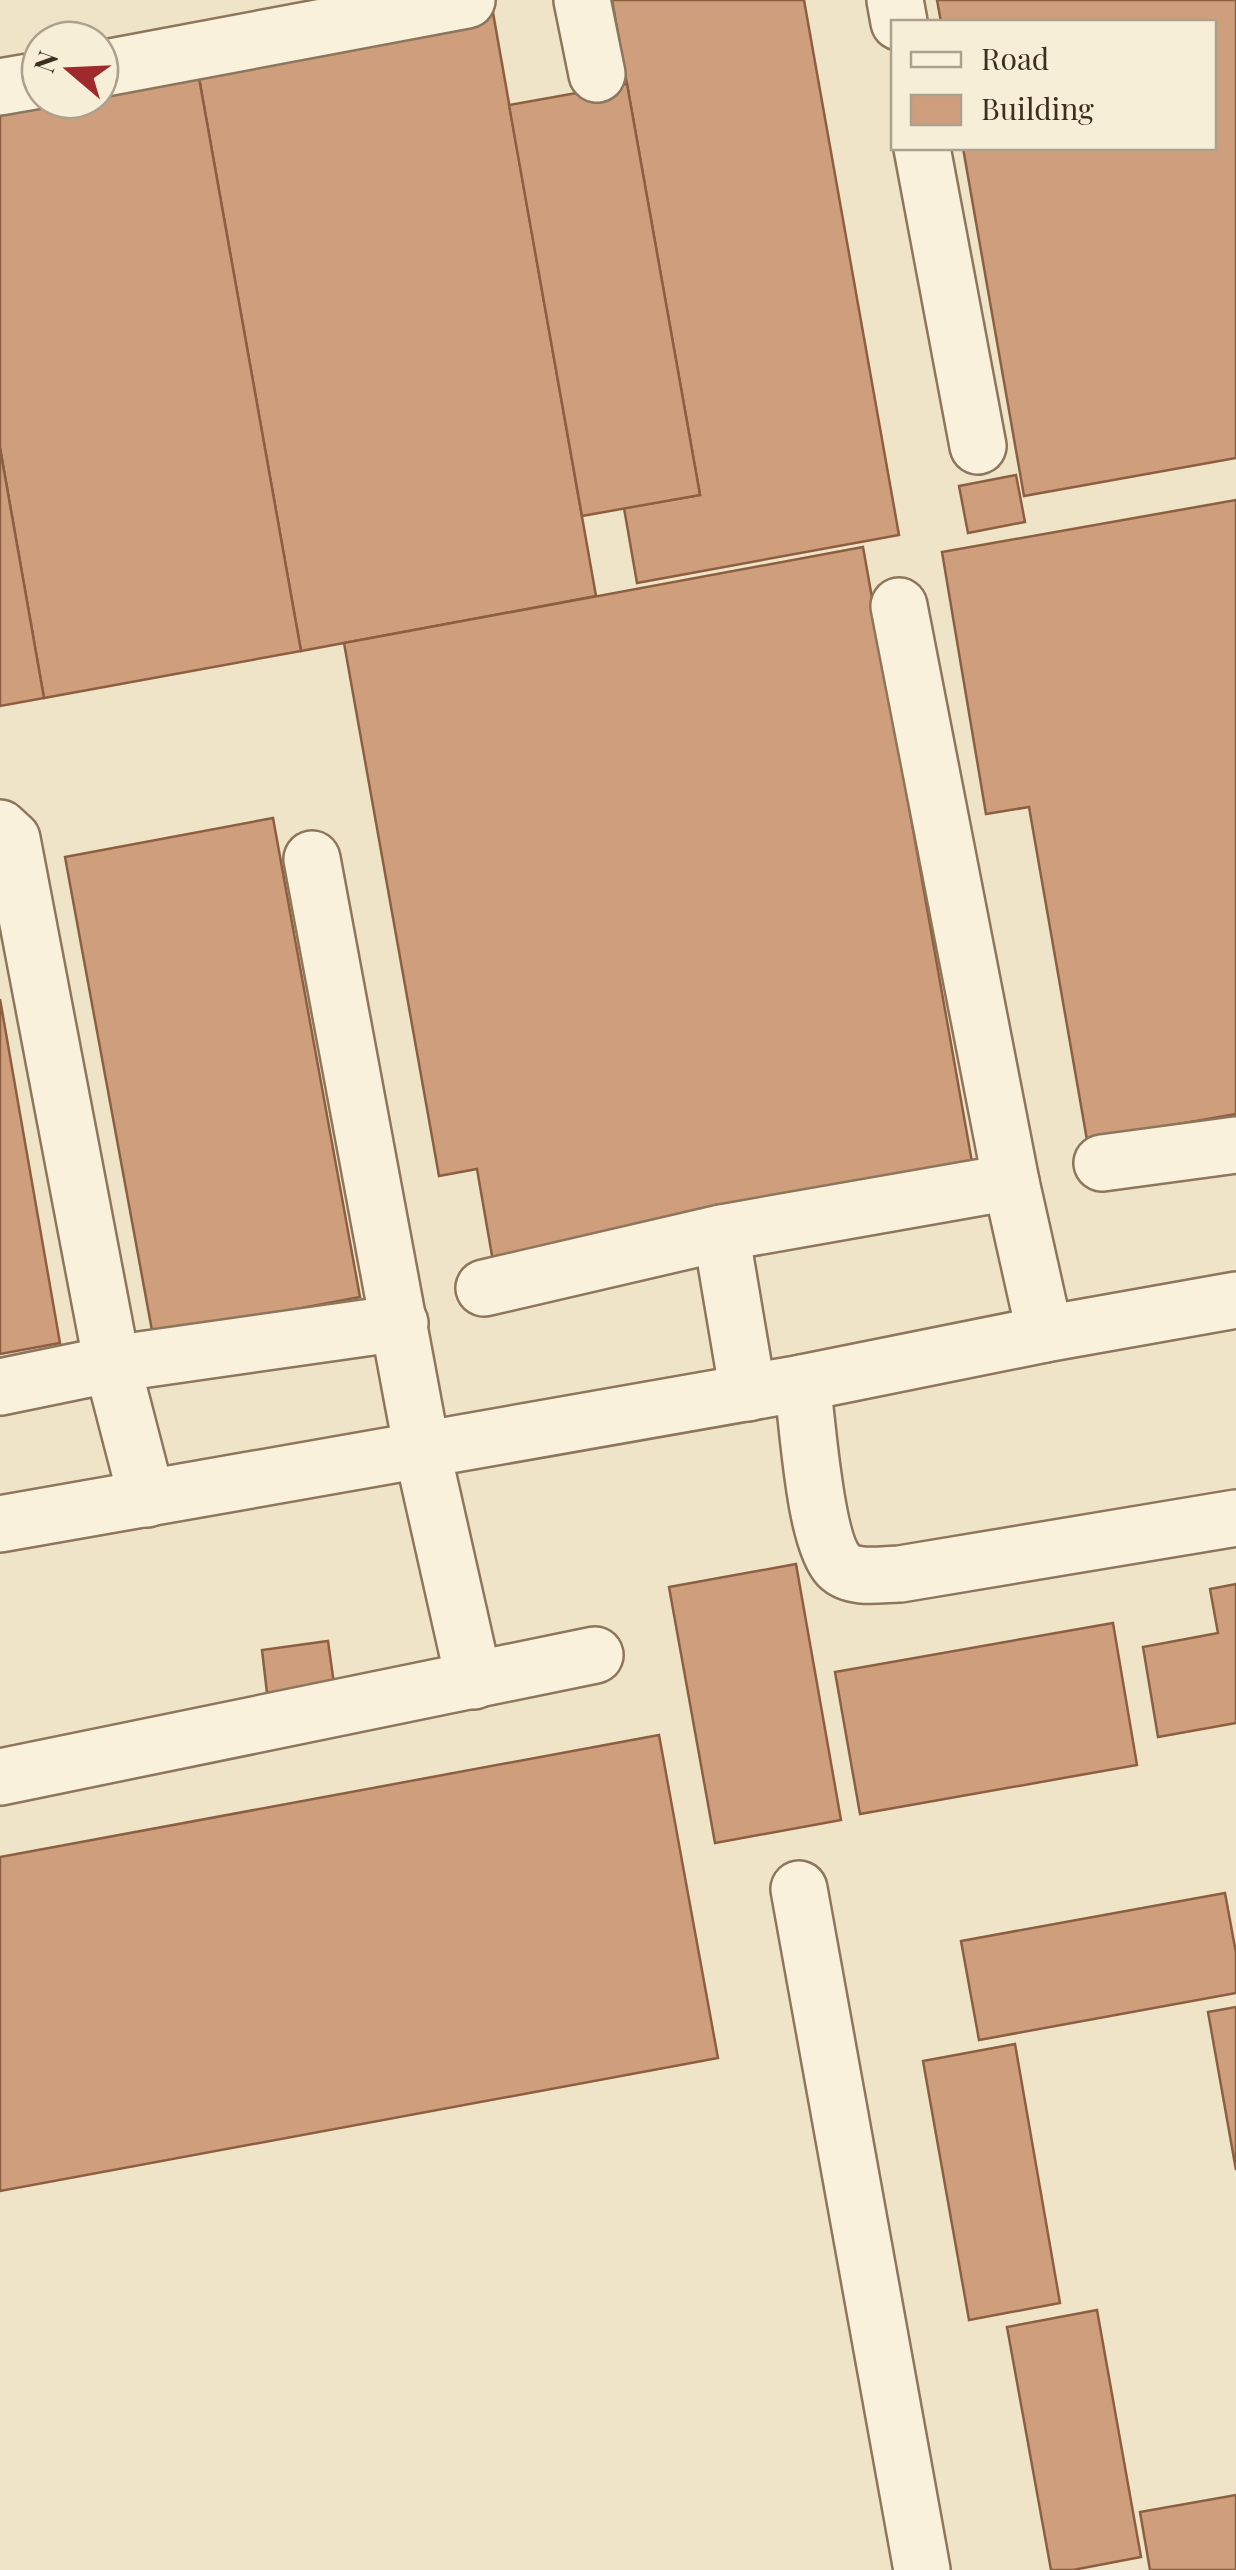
<svg xmlns="http://www.w3.org/2000/svg" width="1236" height="2570" font-family="'Playfair Display',serif">
  <style>
    .building { fill: #cf9f7d; stroke: #8d5f41; stroke-width: 2.5 }
    .lines { fill: none; stroke-linecap: round; stroke-linejoin: round }
    .minor-casing { stroke: #8d765c; stroke-width: 60 }
    .minor { stroke: #faf1dc; stroke-width: 55 }
  </style>
  <rect width="100%" height="100%" fill="#f0e4c8"/>
  <g class="building">
    <path d="M612,0H804L899,535L637,583L624,508L700,495Z"/>
    <path d="M937,0H1236V458L1024,496L963,148H1214V22H941Z"/>
    <path d="M492,7L596,596L301,651L196,61Z"/>
    <path d="M196,61L301,651L44,698L0,448V97L100,100V79Z"/>
    <path d="M627,84L700,495L582,516L509,105Z"/>
    <path d="M0,448L44,698L0,706Z"/>
    <path d="M1016,475L1025,522L968,533L959,486Z"/>
    <path d="M1236,500V1114L1087,1140L1029,807L986,814L942,552Z"/>
    <path d="M863,547L975,1179L494,1267L477,1169L439,1176L344,643Z"/>
    <path d="M273,818L360,1297L153,1336L65,857Z"/>
    <path d="M0,999L60,1343L0,1354Z"/>
    <path d="M796,1564L841,1820L715,1843L669,1587Z"/>
    <path d="M1236,1584V1723L1158,1737L1143,1647L1218,1633L1210,1589Z"/>
    <path d="M1113,1623L1137,1765L860,1814L835,1672Z"/>
    <path d="M328,1641L334,1684L267,1693L262,1650Z"/>
    <path d="M659,1735L718,2058L0,2191V1857Z"/>
    <path d="M1225,1893L1236,1953V1993L979,2040L961,1941Z"/>
    <path d="M1236,2007V2170L1208,2012Z"/>
    <path d="M1015,2044L1060,2303L969,2320L923,2061Z"/>
    <path d="M1097,2310L1141,2557L1073,2570H1051L1007,2327Z"/>
    <path d="M1236,2495V2570H1150L1140,2512Z"/>
  </g>
  <g class="lines">
    <defs>
      <g id="minor">
        <path d="M582,0L597,74"/>
        <path d="M895,0L899,22"/>
        <path d="M100,69L467,0"/>
        <path d="M0,87L40,80"/>
        <path d="M922,148L978,446"/>
        <path d="M899,606L1011,1182L1045,1334"/>
        <path d="M0,828L12,839L112,1364L147,1499"/>
        <path d="M312,859L422,1450L474,1681"/>
        <path d="M1102,1163L1236,1145"/>
        <path d="M721,1233L748,1393"/>
        <path d="M484,1288L721,1233L1011,1182"/>
        <path d="M802,1383C808,1423 814,1540 839,1566C853,1580 882,1574 900,1574L1236,1518"/>
        <path d="M0,1387L112,1364L400,1323"/>
        <path d="M0,1524L802,1383L1045,1334L1236,1300"/>
        <path d="M0,1777L595,1655"/>
        <path d="M799,1889L922,2570"/>
      </g>
    </defs>
    <use href="#minor" class="minor-casing"/>
    <use href="#minor" class="minor"/>
  </g>
  <rect x="891" y="20" width="325" height="130" fill="#f7eed8" stroke="#ada18e" stroke-width="2.5"/>
  <rect x="911" y="52" width="50" height="15" fill="#faf1dc" stroke="#ada18e" stroke-width="2.5"/>
  <text x="981" y="70" font-size="30" fill="#3d2e20">Road</text>
  <rect x="911" y="95" width="50" height="30" fill="#cf9f7d" stroke="#ada18e" stroke-width="2.5"/>
  <text x="981" y="120" font-size="30" fill="#3d2e20">Building</text>
  <g transform="translate(70 70) rotate(289)"><circle r="48" fill="#f7eed8" stroke="#ada18e" stroke-width="2.5"/>
  <path d="M0-8L18 38L0 25L-18 38Z" fill="#9e2a2b"/>
  <text y="-15" font-size="28" font-weight="bold" text-anchor="middle" fill="#3d2e20">N</text>
  </g>
</svg>
